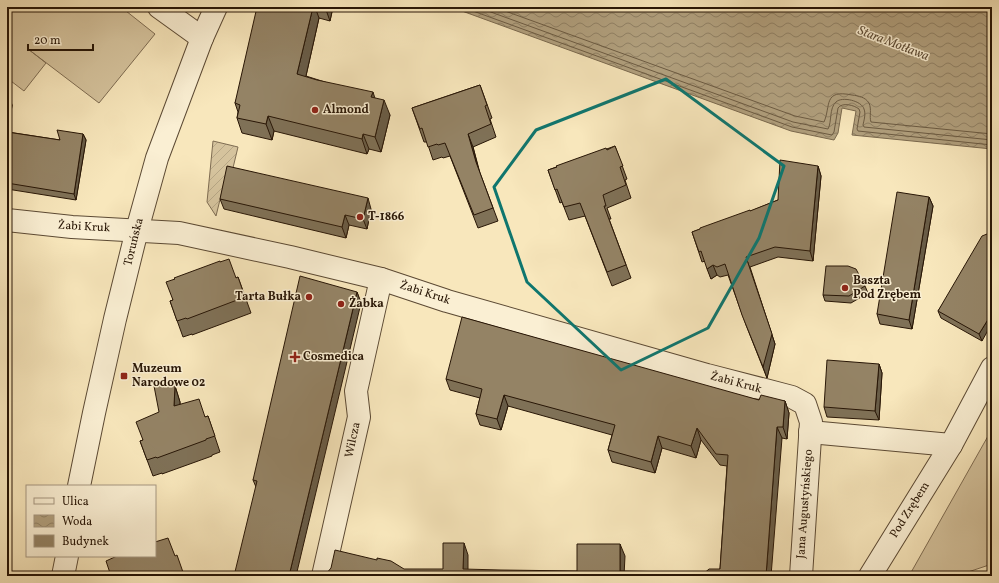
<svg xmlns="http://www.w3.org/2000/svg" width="999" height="583" font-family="Vollkorn,serif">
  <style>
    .grass { fill: #d5c39d; stroke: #7e6c52 }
    .garden { fill: url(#garden-furrows); stroke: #7e6c52 }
    .water { fill: url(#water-waves); stroke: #7a694e }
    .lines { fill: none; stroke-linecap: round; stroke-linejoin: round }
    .shore { stroke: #6c5b42; stroke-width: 1 }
    .minor-casing { stroke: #5c4a34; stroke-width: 24 }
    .tertiary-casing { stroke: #5c4a34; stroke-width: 24 }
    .minor { stroke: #faefd3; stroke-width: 22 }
    .tertiary { stroke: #faefd3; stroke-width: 22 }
    .wall { fill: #7f7157; stroke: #281606 }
    .shaded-wall { fill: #685c47; stroke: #281606 }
    .building { fill: #948365; stroke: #281606 }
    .marked { fill: none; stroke: #0f766e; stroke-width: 3; stroke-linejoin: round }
    .poi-dot { fill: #8f2418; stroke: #faefd3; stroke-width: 1.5 }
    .labels { text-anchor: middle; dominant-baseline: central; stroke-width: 3; stroke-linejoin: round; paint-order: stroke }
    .poi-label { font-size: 12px; font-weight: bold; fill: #281606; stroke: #faefd3; text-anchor: start }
    .street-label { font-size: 12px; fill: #281606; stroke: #faefd3 }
    .water-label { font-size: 13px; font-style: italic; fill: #5f4d36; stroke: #faefd3 }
  </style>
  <defs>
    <pattern id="garden-furrows" width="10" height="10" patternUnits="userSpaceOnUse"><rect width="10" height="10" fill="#d5c39d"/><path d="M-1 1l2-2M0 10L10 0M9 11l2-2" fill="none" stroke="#b7a786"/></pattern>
    <pattern id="water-waves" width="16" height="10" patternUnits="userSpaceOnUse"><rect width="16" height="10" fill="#b1a07e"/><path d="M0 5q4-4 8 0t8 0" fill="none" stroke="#908165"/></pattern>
  </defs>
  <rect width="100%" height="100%" fill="#f8e7bc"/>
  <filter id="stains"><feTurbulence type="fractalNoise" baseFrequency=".005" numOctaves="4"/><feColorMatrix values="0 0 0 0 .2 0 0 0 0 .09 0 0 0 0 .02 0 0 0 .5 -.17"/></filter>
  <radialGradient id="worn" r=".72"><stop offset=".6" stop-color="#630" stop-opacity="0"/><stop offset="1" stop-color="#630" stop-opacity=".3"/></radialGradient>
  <g class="grass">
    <path d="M7,7H121L155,34L99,103L28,49L46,63L24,91L7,78Z"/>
    <path d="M992,429V564L956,576H909Z"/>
  </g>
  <path class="garden" d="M213,141L238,147L232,172L227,171L216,216L207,202Z"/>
  <path class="water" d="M451,7H992V149L852,135L856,111L842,108L838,133L834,140L791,131Z"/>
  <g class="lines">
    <g class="shore">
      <path d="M462,7L792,127L832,135L834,132L838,108C842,102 854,105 859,109L860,112L857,129L858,131L992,145"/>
      <path d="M477,7L793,122L828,129C832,122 829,108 836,102C842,96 862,101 864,109C866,114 864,120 863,125L864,127L992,140"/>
      <path d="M494,7L795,116L824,122C831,106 823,89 852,95C859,96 865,97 869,103C872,110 869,116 871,122L992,134"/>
    </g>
    <defs>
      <g id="minor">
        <path d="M159,7L202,38"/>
        <path d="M7,220L72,227L179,233L290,257L381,279L447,301L707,375L792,397L805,404L811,422L801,576"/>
        <path d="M810,432L951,445"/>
        <path d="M323,576L359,417L356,391L381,279"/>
      </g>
      <g id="tertiary">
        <path d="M79,486L94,413L115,319L137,230L157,158L202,38L216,7"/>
        <path d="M63,576L67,556"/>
        <path d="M870,576L951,445L992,368"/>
      </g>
    </defs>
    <use href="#minor" class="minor-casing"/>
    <use href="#tertiary" class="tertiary-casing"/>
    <use href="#minor" class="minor"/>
    <use href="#tertiary" class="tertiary"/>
  </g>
  <g class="wall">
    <path d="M271,7H333L330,21L319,18L306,76L375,98L390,115L381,152L369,149L367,154L274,131L272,140L242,133L237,118L238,112L235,103Z"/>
    <path d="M480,85L492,118L490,119L496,137L473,147L480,173L498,221L478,228L450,156L443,158L442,157L433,160L427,142H424L412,108Z"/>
    <path d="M7,98L12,105L8,132L60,140L83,134L86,140L76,200L7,189Z"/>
    <path d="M615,146L627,179L625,180L631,198L607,208L611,219H609L631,278L612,286L585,216L569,220L562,202L560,203L548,170Z"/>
    <path d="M818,166L821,176L813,261L778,257L750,267L775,344L767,378L746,325L728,275L720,277L717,275L711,279L705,261L702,262L692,232L751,211L778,200Z"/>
    <path d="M929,197L933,206L912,329L880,324L877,314Z"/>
    <path d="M220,199L371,209L367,229L349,225L346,238L224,209Z"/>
    <path d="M992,232L982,341L941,318L938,311Z"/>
    <path d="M238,277L251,313L192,335V334L183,337L170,301L173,300L175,279L236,278Z"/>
    <path d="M865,286L868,293L851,303L825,301L823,295Z"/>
    <path d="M357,292L361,303L256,487L253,480Z"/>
    <path d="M879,364L882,373L879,420L827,417L824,407Z"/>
    <path d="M446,379L785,401L789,413L787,439L782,438L720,569L727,466L720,465L701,440L696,458L662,448L655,473L612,462L608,450L612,435L508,406L501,430L480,425L476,414L480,398L450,390Z"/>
    <path d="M175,386L180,402V404L205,417L208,416L220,452L212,455V456L162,474V473L153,476L140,441L143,440Z"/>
  </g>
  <g class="shaded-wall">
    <path d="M313,7H315L319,18L303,89L297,74Z"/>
    <path d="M325,7H333L330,21Z"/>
    <path d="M373,92L378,108L371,97Z"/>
    <path d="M10,98L12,105L8,138L7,136V119Z"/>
    <path d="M384,100L390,115L381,152L375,137Z"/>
    <path d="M268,116L274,131L272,140L266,124Z"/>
    <path d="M83,134L86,140L76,200L74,194Z"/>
    <path d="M363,134L369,149L367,154L362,139Z"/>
    <path d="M468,134L473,147L480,175L476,162Z"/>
    <path d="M818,166L821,176L813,261L810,251Z"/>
    <path d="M929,197L933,206L912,329L909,320Z"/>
    <path d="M368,198L371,209L367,229L363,219Z"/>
    <path d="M345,215L349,225L346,238L342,227Z"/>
    <path d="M746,257L775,344L767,378L763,367Z"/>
    <path d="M713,265L717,275L711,279L707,269Z"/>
    <path d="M357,292L361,303L296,576H289Z"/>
    <path d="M992,313V323L982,341L979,334Z"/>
    <path d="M879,364L882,373L879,420L875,411Z"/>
    <path d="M175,386L180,402L179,422L174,406Z"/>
    <path d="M504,395L508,406L501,430L497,419Z"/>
    <path d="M785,401L789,413L787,439L783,427Z"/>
    <path d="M777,427L782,438L771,576H766Z"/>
    <path d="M697,428L701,440L696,458L691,446Z"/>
    <path d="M658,436L662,448L655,473L651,462Z"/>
    <path d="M464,543L468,555V576L463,569Z"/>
    <path d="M620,544L625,556L624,576L620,571Z"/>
  </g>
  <g class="building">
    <path d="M257,7H260L271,10V7H313L297,74L317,80L373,92L371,97L384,100L375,137L363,134L362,139L268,116L266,124L237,118L240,105L235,103Z"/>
    <path d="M480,85L487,105L485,106L491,124L468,134L476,162L493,208L474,215L445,143L438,145L437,144L428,147L422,128L420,129L412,108Z"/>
    <path d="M7,98H10L7,119Z"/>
    <path d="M57,130L83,134L74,194L7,183V132L60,140Z"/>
    <path d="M615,146L623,166L620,167L626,185L603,195L606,206H604L626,265L607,272L580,203L564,207L557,189L555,190L548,170L557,167L556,166L606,148L607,150Z"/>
    <path d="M780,160L818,166L810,251L775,247L746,257L772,334L763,367L742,315L725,264L717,267L713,265L707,269L701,251L699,252L692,232L700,229V228L750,210V211L778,200Z"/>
    <path d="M227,166L368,198L363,219L345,215L342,227L220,199Z"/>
    <path d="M897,192L929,197L909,320L877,314Z"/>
    <path d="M992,232V313L979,334L938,311L982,236Z"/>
    <path d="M229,259L236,278L238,277L245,297L187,319L186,318L177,321L170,301L173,300L166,282L175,279L174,278L220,261V262Z"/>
    <path d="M826,266H848L856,269L865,286L849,296L823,295Z"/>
    <path d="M300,276L357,292L289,576H234L257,481L253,480Z"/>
    <path d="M462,317L759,400L761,395L785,401L783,427H777L766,576H701L709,569H720L728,455L716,454L697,428L691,446L658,436L651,462L608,450L615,425L504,395L497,419L476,414L482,389L446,379Z"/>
    <path d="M827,360L879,364L875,411L824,407Z"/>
    <path d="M154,386H175L174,406L199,399L205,417L208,416L215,436L206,439V440L157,458L156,457L147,460L140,441L143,440L136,422L159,412Z"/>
    <path d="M168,538L175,556L177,555L184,575L182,576H111L106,561L117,556H155V542Z"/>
    <path d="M443,543H464L463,569L501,570L577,571V544H620V571L678,572V576H326V574L331,568L335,550L377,560V558L391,561L404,569H443Z"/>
  </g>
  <path class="marked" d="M666,79L784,166L759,238L708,328L621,370L527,282L494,187L536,130Z"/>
  <g class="poi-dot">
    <circle cx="315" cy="110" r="4"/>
    <circle cx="360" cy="217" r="4"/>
    <circle cx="845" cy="288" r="4"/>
    <circle cx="309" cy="297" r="4"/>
    <circle cx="341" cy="304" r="4"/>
    <path d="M293 351h4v4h4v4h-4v4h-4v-4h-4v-4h4z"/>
    <rect x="120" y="372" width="8" height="8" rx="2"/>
  </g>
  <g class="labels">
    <g class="poi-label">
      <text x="323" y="110">Almond</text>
      <text x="368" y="217">T-1866</text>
      <text x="853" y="281">Baszta<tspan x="853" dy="14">Pod Zrębem</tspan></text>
      <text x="301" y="297" text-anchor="end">Tarta Bułka</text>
      <text x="349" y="304">Żabka</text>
      <text x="303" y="357">Cosmedica</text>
      <text x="132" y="369">Muzeum<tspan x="132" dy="14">Narodowe 02</tspan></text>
    </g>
    <g class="street-label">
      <text transform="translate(84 227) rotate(3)">Żabi Kruk</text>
      <text transform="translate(134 242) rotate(-76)">Toruńska</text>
      <text transform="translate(425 293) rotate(18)">Żabi Kruk</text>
      <text transform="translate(736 383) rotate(15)">Żabi Kruk</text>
      <text transform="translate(353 440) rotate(-78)">Wilcza</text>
      <text transform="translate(805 504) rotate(-86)">Jana Augustyńskiego</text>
      <text transform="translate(910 510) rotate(-58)">Pod Zrębem</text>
    </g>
    <g class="water-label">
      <text transform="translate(893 44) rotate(21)">Stara Motława</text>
    </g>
  </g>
  <rect width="999" height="583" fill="none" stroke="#f8e7bc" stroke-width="24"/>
  <rect x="8" y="8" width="983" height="567" fill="none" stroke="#281606" stroke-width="2"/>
  <rect x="12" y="12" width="975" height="559" fill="none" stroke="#281606"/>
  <rect x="26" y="485" width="130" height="72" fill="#faefd3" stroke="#a69881"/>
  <rect x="34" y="498" width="20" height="6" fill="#faefd3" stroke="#a69881"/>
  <text x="62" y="505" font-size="12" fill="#281606">Ulica</text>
  <rect x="34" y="515" width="20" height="12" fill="url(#water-waves)" stroke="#a69881"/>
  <text x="62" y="525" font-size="12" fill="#281606">Woda</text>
  <rect x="34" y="535" width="20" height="12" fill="#948365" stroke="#a69881"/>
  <text x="62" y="545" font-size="12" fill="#281606">Budynek</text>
  <path d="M28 44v6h65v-6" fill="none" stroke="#281606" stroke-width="2"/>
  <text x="34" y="44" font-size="12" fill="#281606" stroke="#faefd3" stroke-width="3" paint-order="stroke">20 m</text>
  <rect width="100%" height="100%" filter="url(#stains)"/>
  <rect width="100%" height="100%" fill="url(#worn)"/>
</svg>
